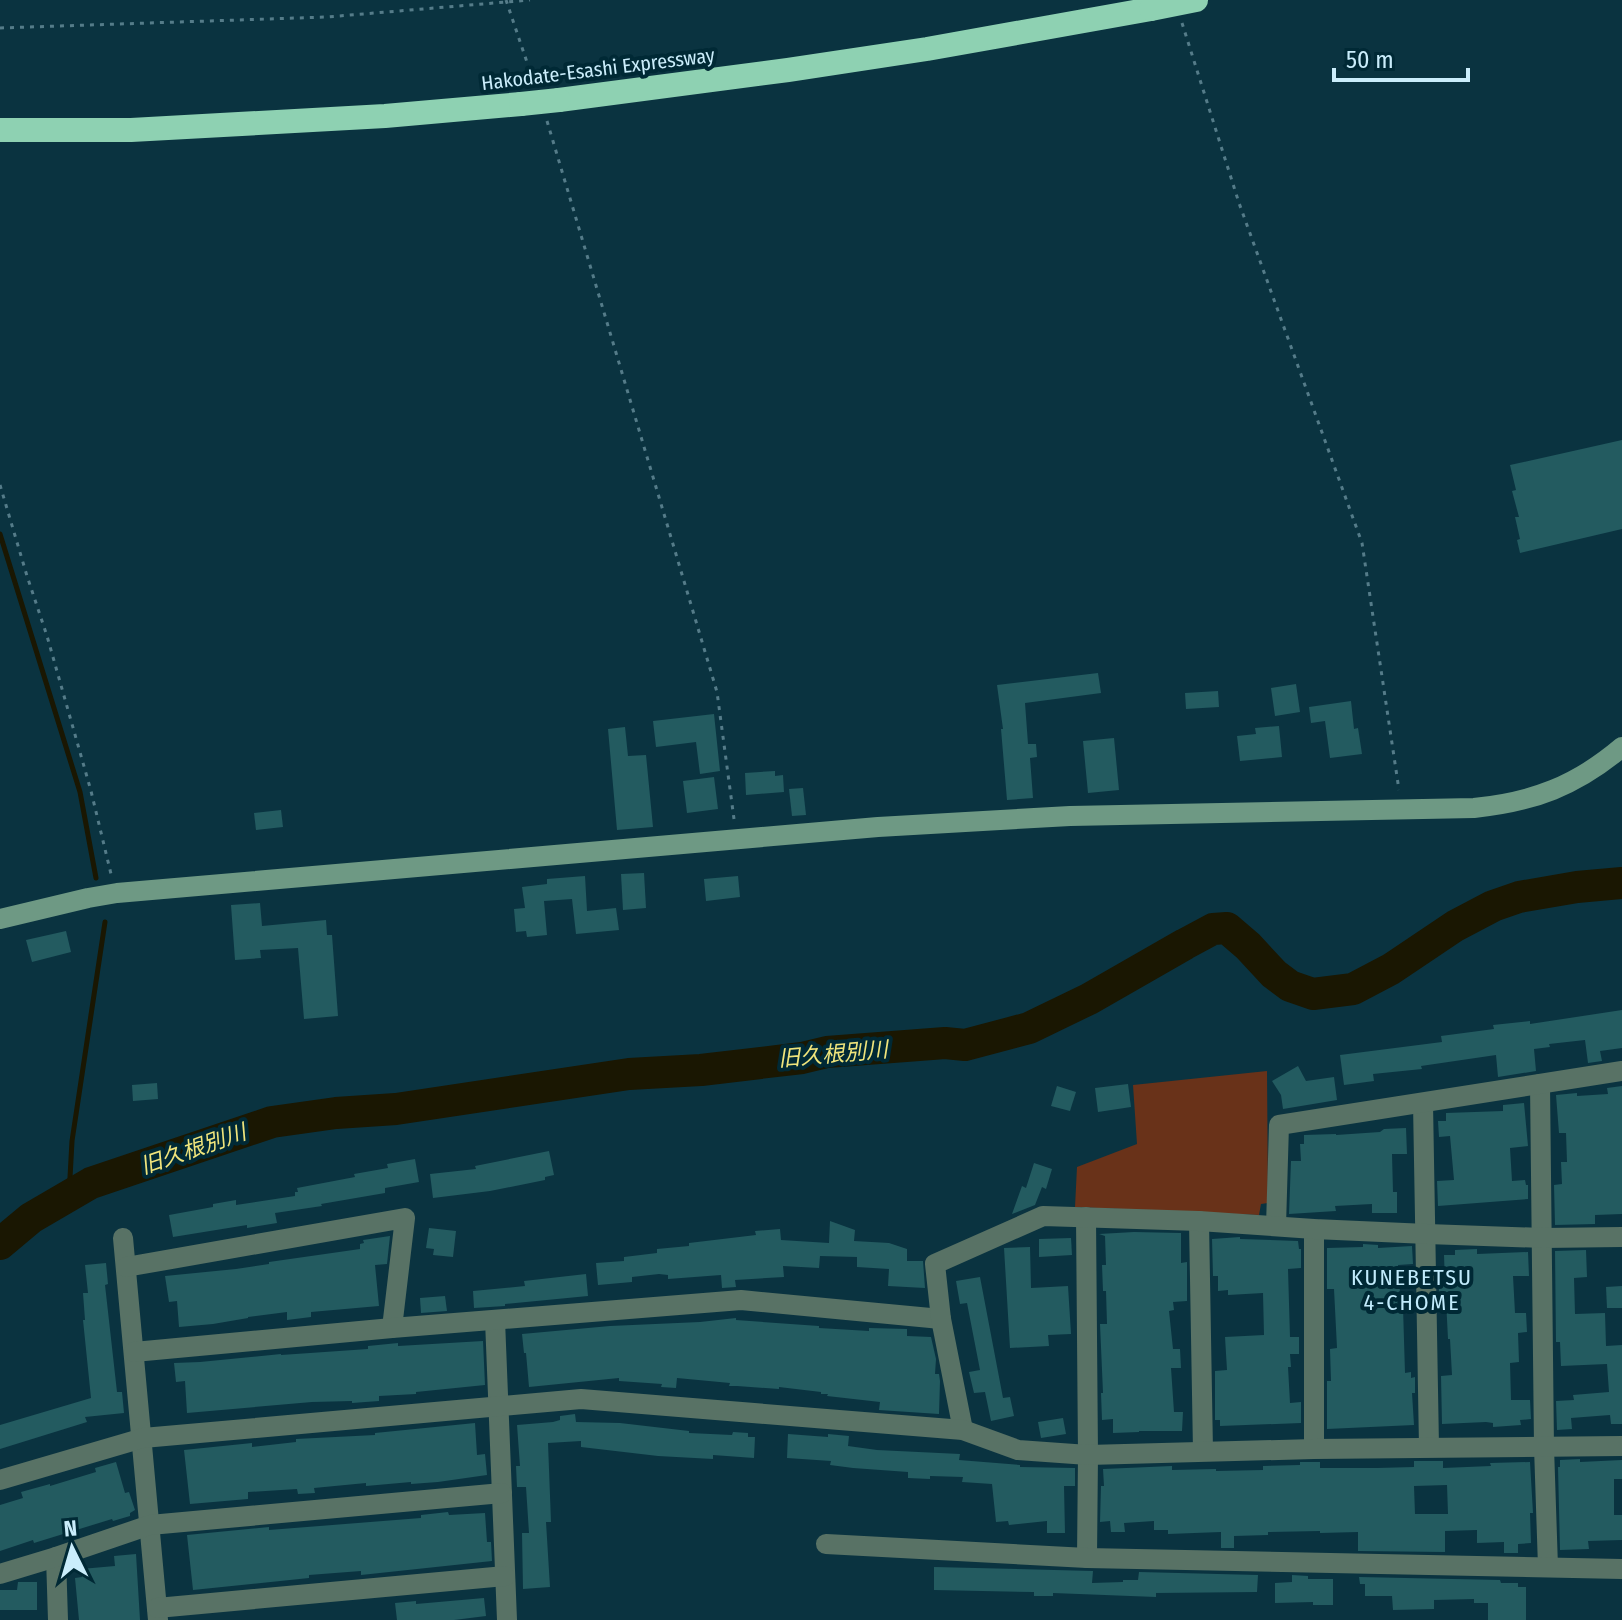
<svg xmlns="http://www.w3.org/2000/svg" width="1622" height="1620" font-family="'Fira Sans Condensed','Noto Sans JP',sans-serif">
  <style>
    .green { fill: #693219 }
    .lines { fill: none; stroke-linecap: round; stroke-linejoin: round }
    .stream { stroke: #1a1702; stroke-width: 5 }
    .river { stroke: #1a1702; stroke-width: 32 }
    .building { fill: #235b60; fill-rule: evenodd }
    .path { stroke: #557c89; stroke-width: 3; stroke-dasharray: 4 6; stroke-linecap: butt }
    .street { stroke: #587265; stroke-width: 20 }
    .secondary { stroke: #6e9984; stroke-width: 20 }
    .highway { stroke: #8ed1b2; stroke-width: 24 }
    .highway-bridge { stroke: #8ed1b2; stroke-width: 24 }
    .labels { text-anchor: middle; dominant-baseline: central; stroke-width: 8; stroke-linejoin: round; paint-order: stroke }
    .street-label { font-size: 20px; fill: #caedfb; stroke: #002935 }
    .water-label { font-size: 22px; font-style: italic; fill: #f0e57c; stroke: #002935 }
    .neighbourhood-label { font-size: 22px; letter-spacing: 2px; fill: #c1ebfc; stroke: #002935 }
  </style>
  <rect width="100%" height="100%" fill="#0a3340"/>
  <path class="green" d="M1267,1071L1268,1203L1261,1204L1259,1215L1075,1207L1077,1167L1137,1144L1133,1085Z"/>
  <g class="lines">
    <g class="stream">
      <path d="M0,534L80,792L96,878"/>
      <path d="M69,1196L72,1141L105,922"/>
    </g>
    <path class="river" d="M0,1244L31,1218L91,1183L272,1122L336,1113L396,1109L629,1074L701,1070L802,1058L827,1052L945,1043L965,1045L1029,1028L1089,999L1185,944L1213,929L1227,928L1248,946L1274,974L1290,986L1313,994L1353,989L1391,969L1455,926L1493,906L1519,897L1577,887L1622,883"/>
  </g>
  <g class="building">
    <path d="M1622,440V529L1520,553L1517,540L1520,539L1515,517H1519L1512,491L1516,490L1510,465Z"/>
    <path d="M1098,673L1101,693L1025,703L1028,744H1036L1037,757L1030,758L1033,798L1007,800L1001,729H1003L997,685Z"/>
    <path d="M1296,684L1300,712L1275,716L1271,688Z"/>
    <path d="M1218,691L1219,707L1186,709L1185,693Z"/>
    <path d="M1351,701L1354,729L1358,728L1362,754L1330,758L1325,721L1311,723L1309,707Z"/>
    <path d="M714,714L720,771L700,774L696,742L656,747L653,721Z"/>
    <path d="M1279,726L1282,757L1240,761L1237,736L1256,734L1255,728Z"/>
    <path d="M625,727L628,756L646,755L653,827L617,830L608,729Z"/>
    <path d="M1114,738L1119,790L1088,793L1083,741Z"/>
    <path d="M775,771V776L783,775L784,792L746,795L745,773Z"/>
    <path d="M714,777L718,809L687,813L683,781Z"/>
    <path d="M803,788L806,815L792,816L789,789Z"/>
    <path d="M281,810L283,827L256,830L254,813Z"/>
    <path d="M644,873L646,908L623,910L621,874Z"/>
    <path d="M585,876L587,911L616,908L619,930L576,934L572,899L544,901L547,935L527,937L526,931L516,932L514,909L525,908L522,887L547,884V879Z"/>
    <path d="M738,876L740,897L706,901L704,879Z"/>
    <path d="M260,903L262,926L326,920L327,935H332L338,1016L304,1019L298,948L260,950L261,958L235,960L231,905Z"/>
    <path d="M66,931L71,952L32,962L26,940Z"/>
    <path d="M1622,1010V1048L1600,1051L1602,1061L1588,1063L1585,1040L1549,1044L1550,1047L1534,1049L1536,1071L1498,1077L1496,1055L1421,1066L1422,1069L1373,1074L1374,1081L1344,1085L1340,1055L1442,1042L1441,1036L1494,1029L1493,1025L1530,1021V1024Z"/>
    <path d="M1298,1066L1306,1081L1334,1077L1337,1100L1283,1109L1281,1095L1272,1081Z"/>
    <path d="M157,1083L158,1099L133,1101L132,1085Z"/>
    <path d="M1128,1084L1131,1107L1098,1112L1095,1088Z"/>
    <path d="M1057,1086L1076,1092L1070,1111L1051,1106Z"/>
    <path d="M1622,1086V1214L1595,1215V1224L1555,1225L1554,1185L1562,1184L1561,1162H1567L1566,1133H1559L1556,1095L1577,1093V1096L1608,1094L1607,1088Z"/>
    <path d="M1524,1103L1528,1146L1510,1148L1512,1181L1525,1180L1526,1185H1528V1199L1438,1206L1437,1181L1454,1180L1450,1136L1439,1137L1438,1121H1446V1113L1503,1111V1105Z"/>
    <path d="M1406,1128L1407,1154H1392L1393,1192H1397V1213H1372V1204L1335,1206L1336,1211L1289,1214L1291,1161H1301L1300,1144H1304V1135L1336,1134V1135L1380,1132L1384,1129Z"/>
    <path d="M549,1151L554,1175L545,1177V1180L490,1191L433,1198L430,1174L476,1169L475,1166Z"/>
    <path d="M415,1159L419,1182L385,1188V1193L321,1204L322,1206L275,1213L277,1223L247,1228V1225L173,1237L169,1215L213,1207V1204L236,1200V1205L295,1196V1192H298L297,1188L355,1177L354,1174L388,1168L387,1164Z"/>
    <path d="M1034,1163L1052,1169L1046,1189L1042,1187L1035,1205L1012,1214L1022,1186L1026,1188Z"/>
    <path d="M830,1221L855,1230L854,1241L889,1243L907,1249V1261H923L925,1288L888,1286L889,1269L857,1267V1257L820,1256L819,1268L783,1266L784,1277L735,1280L736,1287L722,1288L721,1275L668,1279V1275L659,1274L632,1277V1282L598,1285L596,1263L624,1261V1257L657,1253V1249L689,1246V1243L756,1235L755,1231L780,1229L781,1240L829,1243Z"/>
    <path d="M429,1228L456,1231L453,1257L433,1255L434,1249L426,1248Z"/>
    <path d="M1134,1232L1181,1233V1263L1187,1262V1301L1173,1302L1174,1310L1169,1311L1173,1349H1180L1181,1368H1171L1174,1412H1183L1182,1431H1139V1432L1113,1433V1419L1102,1420L1101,1393H1103L1100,1324H1107L1106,1291H1103L1102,1265H1106L1105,1236L1099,1234Z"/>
    <path d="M390,1236L387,1264L375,1265L379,1306L311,1312V1317L287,1320V1312L248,1317V1318L213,1324L179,1327L177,1301L169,1302L165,1276L236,1269L269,1264V1262L360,1249V1244L364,1243L363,1240Z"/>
    <path d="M1240,1237V1239L1298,1241L1299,1249H1301V1268L1288,1269L1290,1337H1299V1354H1290L1291,1367H1288L1290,1403L1301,1402V1423L1220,1426V1420H1215V1371L1227,1370L1225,1337L1264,1335L1263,1293L1228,1295V1290L1218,1291V1276H1213L1212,1239Z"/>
    <path d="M1071,1238L1072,1255L1039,1257V1239Z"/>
    <path d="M1363,1244L1378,1245V1248L1412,1246L1413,1264L1398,1265L1401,1307H1403L1405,1373L1411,1372V1378L1415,1377V1393H1412L1414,1425L1327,1429V1381H1331L1330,1349L1337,1348L1334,1289H1327V1248L1363,1247Z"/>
    <path d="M1030,1247L1031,1288L1068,1286L1071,1334L1048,1335L1049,1346L1010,1348L1004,1248Z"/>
    <path d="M1477,1249V1254L1528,1252L1529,1276H1513L1515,1313H1526L1527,1332L1518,1333L1519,1362L1510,1363L1511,1400H1530L1531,1419L1520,1420L1521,1425L1493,1427V1423L1486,1422L1442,1424L1441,1376L1452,1375L1450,1339H1448L1446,1300H1439V1283H1445L1444,1255H1455V1250Z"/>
    <path d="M1586,1250L1587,1277L1574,1278L1575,1314L1605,1313L1606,1346L1622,1345V1424H1611L1610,1415L1571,1418L1572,1429L1557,1430L1556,1401L1574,1400L1573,1395L1609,1392L1607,1364L1561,1366L1560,1342H1556L1555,1251Z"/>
    <path d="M106,1263L108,1284L105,1285L117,1392H122L124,1413L85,1417L87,1422L0,1449V1425L91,1398L83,1320H85L83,1293H88L85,1265Z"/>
    <path d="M586,1274L588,1296L505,1304V1306L474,1308L473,1291L525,1286L524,1281Z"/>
    <path d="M980,1277L1003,1398L1010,1397L1014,1416L991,1421L985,1392L974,1393L969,1372L980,1370L967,1303L960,1304L956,1281Z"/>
    <path d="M1622,1286V1308H1607L1606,1287Z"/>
    <path d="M445,1296L447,1311L421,1313L420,1298Z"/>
    <path d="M736,1318V1320L819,1326V1328L869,1331V1328L907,1329V1336L931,1337L936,1359L935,1374H939L940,1381L939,1414L879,1410L880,1402L827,1396L828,1394H821V1392L779,1387V1389L737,1386H729L730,1383L677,1378L676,1388L661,1387L662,1384L619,1381V1378L529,1387L526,1353H524L522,1334L610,1326L700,1322Z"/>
    <path d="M483,1341L485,1385L416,1392V1394L379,1396V1401L352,1403V1401L312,1402L187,1413L185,1381L176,1382L174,1363L200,1362L281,1354V1355L368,1349V1346L398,1343V1346Z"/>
    <path d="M575,1414L576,1422L620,1423L689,1431V1433L732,1435L733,1432L748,1433V1437H755L754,1458L713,1455V1459L658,1456L581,1447V1441L548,1443L551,1522H546L550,1587L523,1589L522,1533H529L526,1487H517L516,1466H520L517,1425L553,1422L560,1420V1416Z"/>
    <path d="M1063,1418L1066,1434L1041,1438L1038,1422Z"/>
    <path d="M475,1423L477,1455L485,1454L487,1475L438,1482L411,1484V1482L366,1486V1483L314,1488L315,1493L298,1494L297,1489L248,1492V1499L190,1504L184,1450L252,1443V1447L296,1442V1439L375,1435V1433Z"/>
    <path d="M788,1434L828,1437V1434L849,1436L848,1446L877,1450L960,1454L959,1460L1020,1465V1467L1075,1468V1486H1064L1065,1533H1047V1521L1009,1525L1008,1521L996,1522L992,1484L962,1482L963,1477L930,1476V1479L908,1478V1472L853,1468L830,1465L831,1461L787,1458Z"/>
    <path d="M1580,1459V1462L1622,1460V1479H1614V1515H1622V1540L1588,1541L1589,1549L1560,1550L1558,1467H1560V1460Z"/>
    <path d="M1414,1461H1443V1468L1491,1466L1490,1463L1530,1462L1533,1513H1530L1531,1543L1518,1544V1553H1504V1542L1477,1543V1530L1445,1531V1552L1358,1551V1532L1320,1533V1531L1268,1532V1535L1234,1536V1548H1221V1532L1168,1534V1530H1154V1521L1124,1523L1125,1532H1111L1110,1521L1100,1522L1101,1486H1104L1103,1469L1172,1466V1470L1216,1469V1471L1263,1470V1466L1300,1465V1462H1320V1468H1377L1414,1467ZM1447,1485L1448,1514H1415L1414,1486Z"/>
    <path d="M116,1462L125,1493L129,1492L135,1510L130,1513V1516L113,1521L112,1519L34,1543L33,1540L0,1551V1505L23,1498L21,1492L50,1484V1486L96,1472L95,1468Z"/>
    <path d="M448,1512L449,1515L485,1513L487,1542H491L492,1561L361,1575V1571L309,1575V1578L193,1590L187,1535L269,1527V1530L421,1518V1515Z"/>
    <path d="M136,1554L140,1620H79L75,1578L82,1577L81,1569L115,1566L114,1556Z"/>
    <path d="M934,1567L1093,1571L1092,1583L1123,1582V1580H1138L1139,1572L1258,1575L1257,1592L1156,1593V1597L1053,1593V1596H1034V1592L934,1590Z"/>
    <path d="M1292,1575L1308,1576V1579H1333V1605H1313V1602L1275,1603V1583L1292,1582Z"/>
    <path d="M1359,1577L1500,1580L1501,1583H1518V1587H1526V1620H1488V1603H1474V1599L1434,1600V1609L1393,1610L1392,1596H1365V1584H1360Z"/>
    <path d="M18,1582H37V1610H0V1590H17Z"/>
    <path d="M484,1598L486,1616L454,1620H397L395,1603L416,1601V1604Z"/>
  </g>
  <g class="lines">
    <g class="path">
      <path d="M506,0L534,83"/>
      <path d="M1182,23L1239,203L1362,543L1399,790"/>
      <path d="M0,28L327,17L530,0"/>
      <path d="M547,121L717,692L734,819"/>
      <path d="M0,485L27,576L47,636L91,791L111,874"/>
    </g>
    <g class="street">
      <path d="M1540,1084L1544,1447L1548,1567"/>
      <path d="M1423,1103L1429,1447"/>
      <path d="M1086,1217L1088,1455L1087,1558"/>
      <path d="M1199,1221L1203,1451"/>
      <path d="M1276,1226L1279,1125L1622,1071"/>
      <path d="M1314,1229V1449"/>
      <path d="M123,1238L158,1620"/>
      <path d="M126,1267L405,1218L392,1328"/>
      <path d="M495,1320L507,1620"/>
      <path d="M134,1352L392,1328L741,1300L941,1319"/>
      <path d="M963,1430L941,1319L935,1264L1043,1216L1199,1221L1314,1229L1427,1234L1543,1238L1622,1237"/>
      <path d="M0,1480L143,1438L581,1399L963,1430L1018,1450L1088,1455L1314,1449L1622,1446"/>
      <path d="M826,1544L1087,1558L1622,1569"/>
      <path d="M56,1557L58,1620"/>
      <path d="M0,1574L56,1557L150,1525L502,1493"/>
      <path d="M157,1608L505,1576"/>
    </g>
    <path class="secondary" d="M0,919L88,898L117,893L878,827L1070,816L1474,808C1533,802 1576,786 1622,747"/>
    <g class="highway">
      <path d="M559,100L788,70L927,49L1151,9"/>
      <path d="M0,130H131L385,116L521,104"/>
    </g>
    <g class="highway-bridge">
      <path d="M1151,9L1196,0"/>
      <path d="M521,104L559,100"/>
    </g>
  </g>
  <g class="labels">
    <g class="street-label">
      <text transform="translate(598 69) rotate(-7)">Hakodate-Esashi Expressway</text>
    </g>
    <g class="water-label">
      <text transform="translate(833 1054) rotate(-5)">旧久根別川</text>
      <text transform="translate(193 1149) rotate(-19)">旧久根別川</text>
    </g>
    <g class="neighbourhood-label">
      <text x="1412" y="1277">KUNEBETSU<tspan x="1412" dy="25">4-CHOME</tspan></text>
    </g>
  </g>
  <g transform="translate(72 1548) rotate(355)" stroke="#002935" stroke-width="6" paint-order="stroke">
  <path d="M0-6L14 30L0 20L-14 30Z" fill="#caedfb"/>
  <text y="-12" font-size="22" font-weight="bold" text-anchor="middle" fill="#caedfb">N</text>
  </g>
  <path d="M1334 68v12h134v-12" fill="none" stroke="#caedfb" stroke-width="4"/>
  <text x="1346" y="68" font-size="24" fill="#caedfb" stroke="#002935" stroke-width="6" paint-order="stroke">50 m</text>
</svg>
